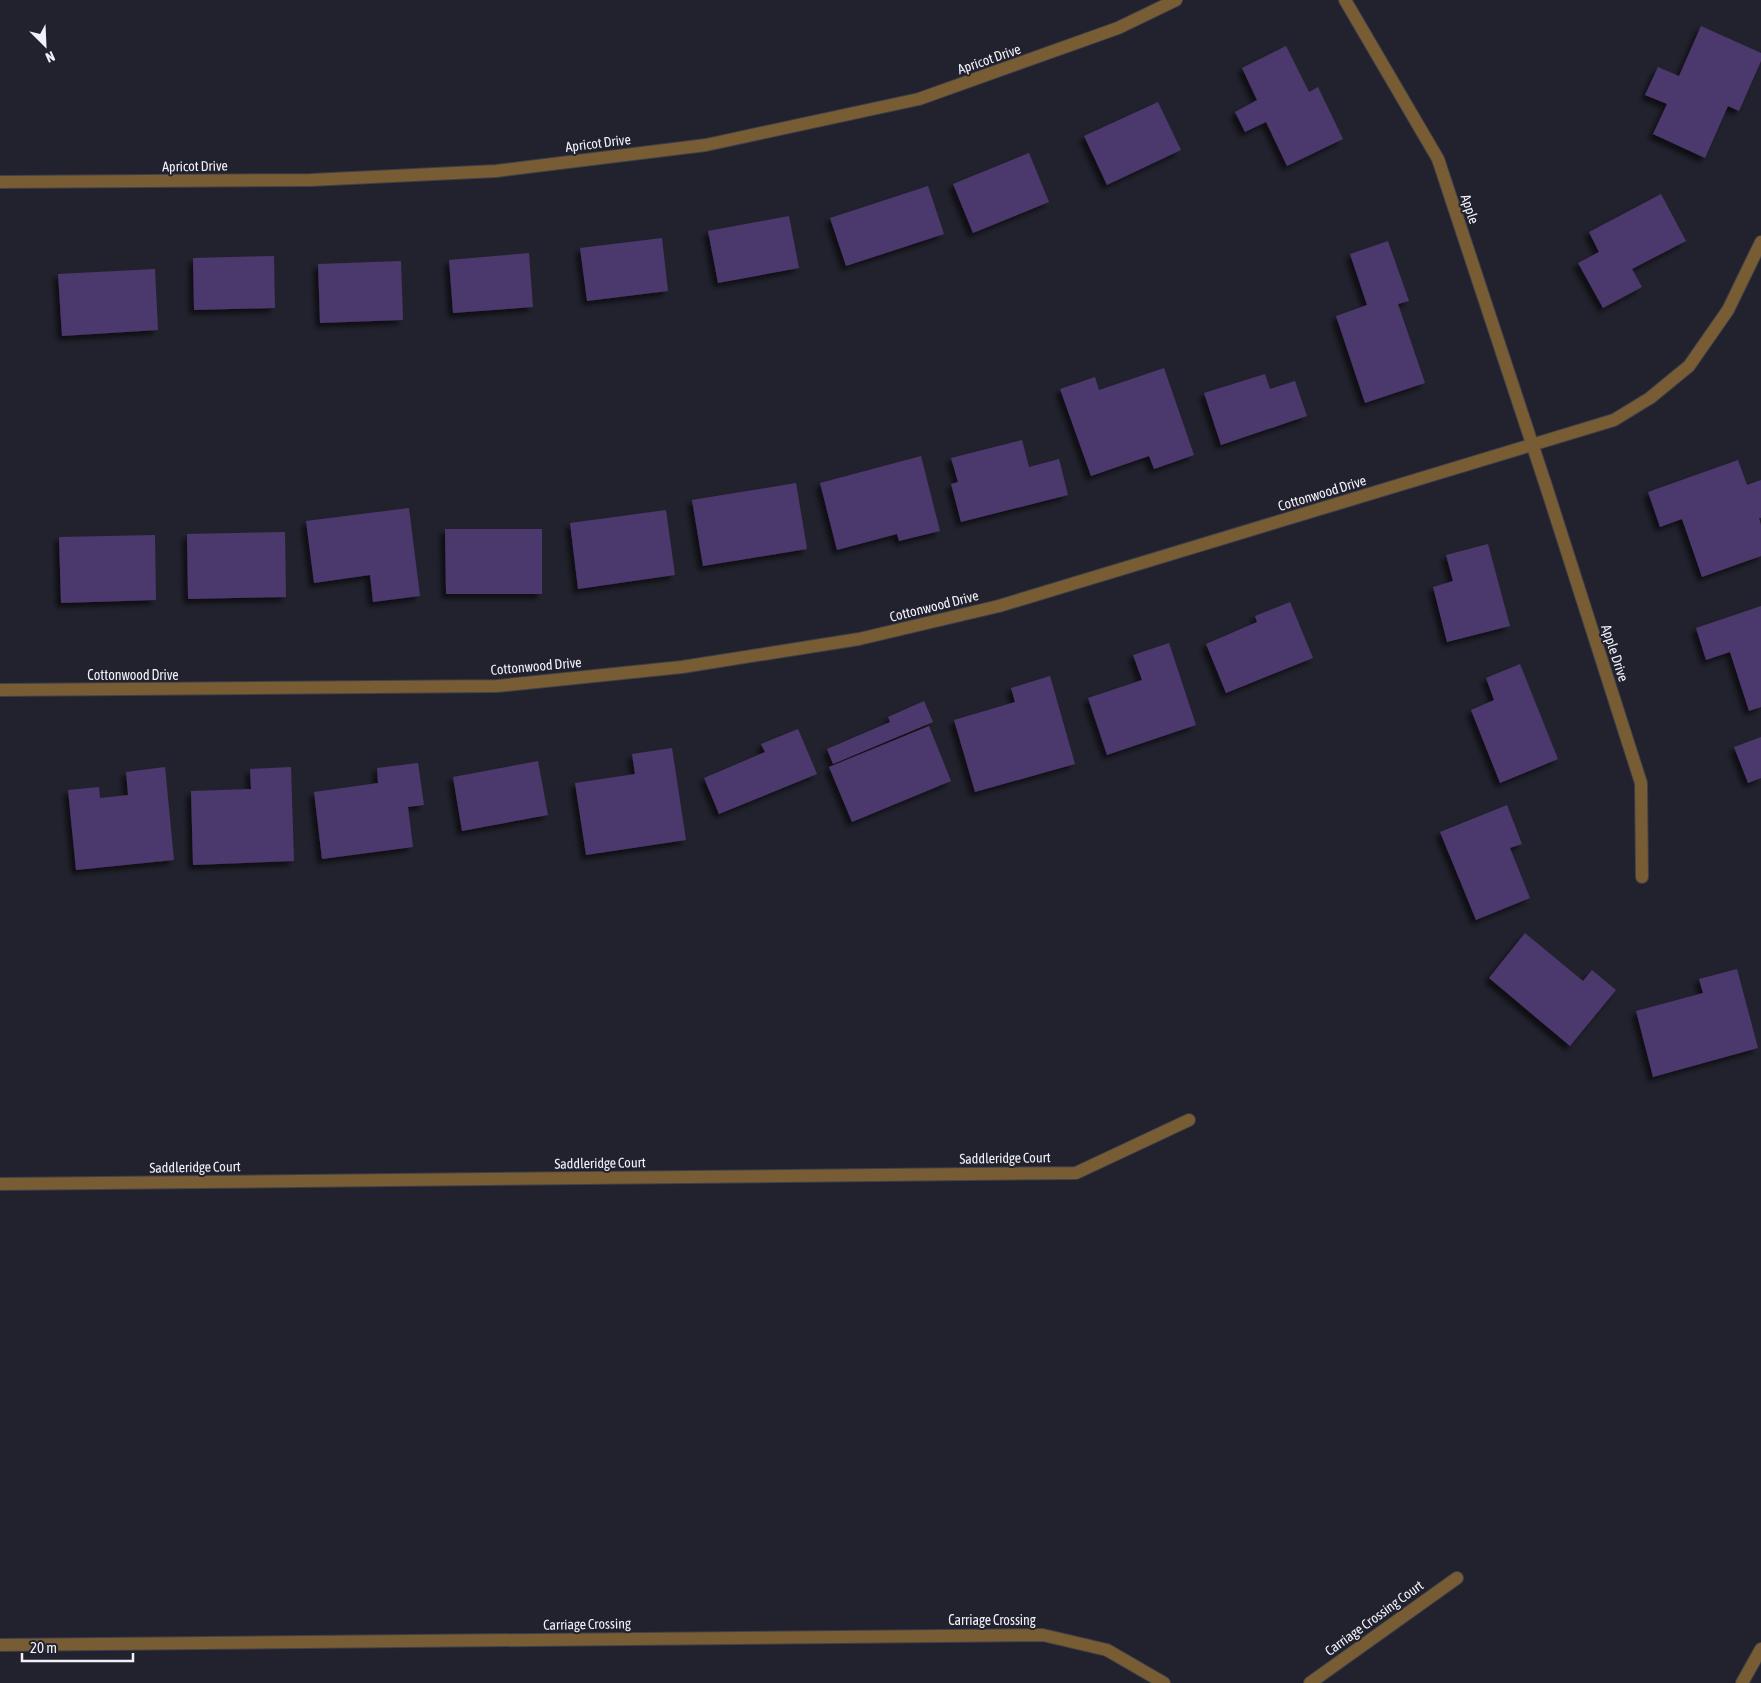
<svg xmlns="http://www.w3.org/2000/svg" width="1761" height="1683" font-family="'Asap Condensed',sans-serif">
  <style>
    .building { fill: #4c386c; filter: url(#shadow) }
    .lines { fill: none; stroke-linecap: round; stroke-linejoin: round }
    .minor-casing { stroke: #3f3f4a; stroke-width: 14 }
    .tertiary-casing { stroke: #3f3f4a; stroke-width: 14 }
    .minor { stroke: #775c34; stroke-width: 12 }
    .tertiary { stroke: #775c34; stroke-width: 12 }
    .labels { text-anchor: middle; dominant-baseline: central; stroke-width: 4; stroke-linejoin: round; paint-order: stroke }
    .street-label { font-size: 14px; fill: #f0f1f9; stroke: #22222e }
  </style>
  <defs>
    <filter id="shadow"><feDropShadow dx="-4.5" dy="4.5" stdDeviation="2.5" flood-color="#0009"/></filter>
  </defs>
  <rect width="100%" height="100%" fill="#22222e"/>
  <g class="building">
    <path d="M1701,26L1761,53V61L1739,111L1728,106L1705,158L1653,134L1667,104L1645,95L1658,67L1679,76Z"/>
    <path d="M1286,46L1309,92L1318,87L1343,139L1287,166L1266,122L1245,132L1235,112L1257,100L1242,68Z"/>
    <path d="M1158,102L1181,150L1107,185L1084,136Z"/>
    <path d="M1029,153L1049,202L973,233L953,184Z"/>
    <path d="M928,186L944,234L846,266L830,218Z"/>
    <path d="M1661,194L1686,241L1632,269L1642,287L1603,308L1578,263L1599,252L1589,232Z"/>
    <path d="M789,216L799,268L718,283L708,231Z"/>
    <path d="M662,238L668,291L587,301L580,248Z"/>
    <path d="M1388,241L1409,301L1398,304L1425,383L1365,403L1336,316L1367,305L1350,254Z"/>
    <path d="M529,253L533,307L453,313L449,260Z"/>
    <path d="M274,256L275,308L194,310L193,258Z"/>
    <path d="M401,261L403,320L320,323L318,264Z"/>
    <path d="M155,269L158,330L62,336L58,274Z"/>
    <path d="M1164,368L1194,455L1154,469L1149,456L1091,476L1060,389L1095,377L1099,390Z"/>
    <path d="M1265,374L1270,389L1295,381L1307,416L1221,445L1204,393Z"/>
    <path d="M1022,440L1029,467L1059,459L1068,495L961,522L951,484L958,482L951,458Z"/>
    <path d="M921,456L940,531L899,541L897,534L837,550L820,483Z"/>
    <path d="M1738,460L1747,485L1761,480V518H1759L1761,525V556L1702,577L1682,519L1660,527L1648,492Z"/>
    <path d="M796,483L807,549L703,566L692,500Z"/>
    <path d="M409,508L420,596L373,602L370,575L314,583L306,521Z"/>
    <path d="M666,510L675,575L578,589L570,523Z"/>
    <path d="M445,529H542V594H446Z"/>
    <path d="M285,532L286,597L188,599L187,534Z"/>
    <path d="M155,535L156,600L61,603L59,537Z"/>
    <path d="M1488,544L1510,626L1447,642L1433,587L1453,581L1446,555Z"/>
    <path d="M1290,602L1313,658L1226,693L1206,644L1257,622L1255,616Z"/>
    <path d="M1761,606V707L1749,711L1730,652L1706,660L1696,628Z"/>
    <path d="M1169,643L1196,725L1107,755L1088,698L1142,680L1133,655Z"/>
    <path d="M1520,664L1558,759L1500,783L1471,710L1494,700L1486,678Z"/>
    <path d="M1050,676L1075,764L975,792L954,720L1015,702L1011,688Z"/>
    <path d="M924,701L933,722L833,764L827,749L890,722L888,717Z"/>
    <path d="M929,726L951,781L852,822L829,767Z"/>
    <path d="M798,729L817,774L719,814L704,778L765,752L761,744Z"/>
    <path d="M1761,737V778L1748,783L1734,747Z"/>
    <path d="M672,748L686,840L586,855L575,783L635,774L632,754Z"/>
    <path d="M538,761L548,815L462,831L453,777Z"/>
    <path d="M418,763L424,805L408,807L413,847L322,859L314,792L378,783L377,768Z"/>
    <path d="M165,767L174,860L76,870L68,790L99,787L100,798L128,795L126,772Z"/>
    <path d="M291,767L294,861L193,865L191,791L251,789L250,769Z"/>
    <path d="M1507,805L1522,844L1510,848L1530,898L1476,920L1440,832Z"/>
    <path d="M1525,933L1583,981L1592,970L1616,990L1570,1046L1489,978Z"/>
    <path d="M1737,969L1758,1048L1653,1077L1636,1011L1703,993L1699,979Z"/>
  </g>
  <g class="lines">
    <defs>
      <g id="minor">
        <path d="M1345,0L1438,159L1547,489L1641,783L1642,877"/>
        <path d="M0,182L311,180L496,171L706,145L919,99L1118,28L1176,0"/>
        <path d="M0,690L497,686L682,667L859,639L999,606L1614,420L1650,398L1689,366L1728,310L1761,242"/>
        <path d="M0,1184L1076,1173L1189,1120"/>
        <path d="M0,1645L1043,1635L1107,1650L1164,1683"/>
        <path d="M1310,1683L1457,1578"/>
      </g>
      <path id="tertiary" d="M1742,1683L1761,1649"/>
    </defs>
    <use href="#minor" class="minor-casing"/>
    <use href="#tertiary" class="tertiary-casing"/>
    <use href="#minor" class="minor"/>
    <use href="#tertiary" class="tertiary"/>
  </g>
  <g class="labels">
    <g class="street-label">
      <text transform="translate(989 59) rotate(-19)">Apricot Drive</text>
      <text transform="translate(598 143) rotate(-7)">Apricot Drive</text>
      <text transform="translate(195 166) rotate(-1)">Apricot Drive</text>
      <text transform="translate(1470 209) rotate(72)">Apple</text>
      <text transform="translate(1322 493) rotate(-17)">Cottonwood Drive</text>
      <text transform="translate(934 606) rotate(-14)">Cottonwood Drive</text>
      <text transform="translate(1615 653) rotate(72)">Apple Drive</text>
      <text transform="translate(536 666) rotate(-5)">Cottonwood Drive</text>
      <text x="133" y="675">Cottonwood Drive</text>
      <text transform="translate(1005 1158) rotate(-1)">Saddleridge Court</text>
      <text transform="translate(600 1163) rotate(-1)">Saddleridge Court</text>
      <text transform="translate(195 1167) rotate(-1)">Saddleridge Court</text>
      <text transform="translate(1374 1618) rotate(-36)">Carriage Crossing Court</text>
      <text x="992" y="1620">Carriage Crossing</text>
      <text transform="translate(587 1624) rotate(-1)">Carriage Crossing</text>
    </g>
  </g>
  <g transform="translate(45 45) rotate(156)" stroke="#22222e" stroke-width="4" paint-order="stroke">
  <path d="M0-4L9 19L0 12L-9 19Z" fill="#f0f1f9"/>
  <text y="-8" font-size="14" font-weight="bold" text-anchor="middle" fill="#f0f1f9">N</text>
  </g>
  <path d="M22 1653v8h111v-8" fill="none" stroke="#f0f1f9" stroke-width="2.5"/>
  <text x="30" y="1653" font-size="15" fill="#f0f1f9" stroke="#22222e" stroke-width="4" paint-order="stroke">20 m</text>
</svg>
